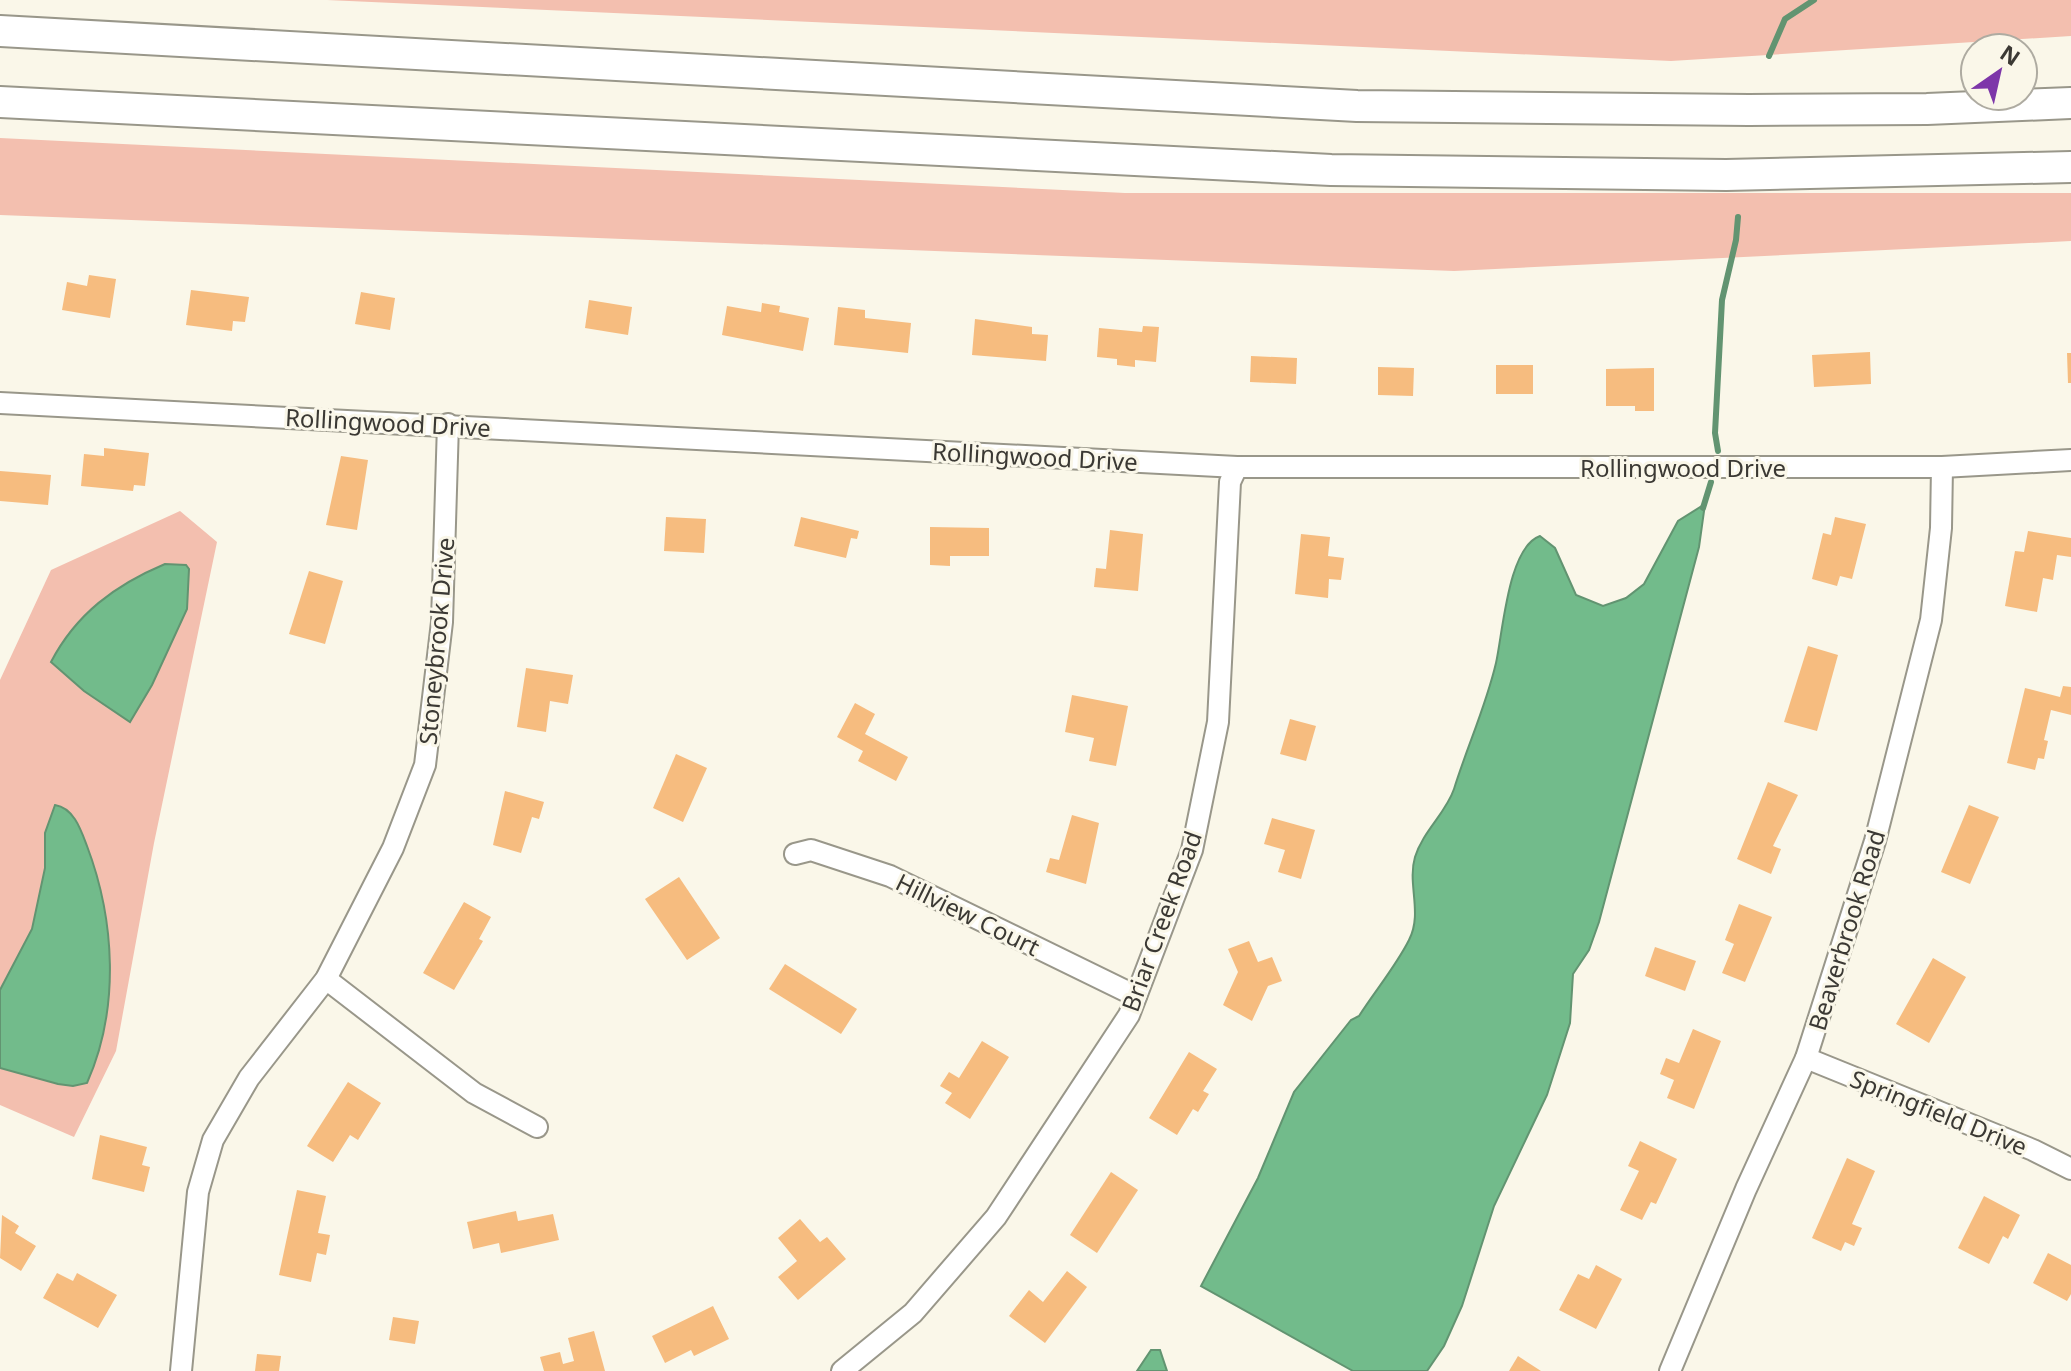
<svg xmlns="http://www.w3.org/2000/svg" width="2071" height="1371" font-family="'Noto Sans',sans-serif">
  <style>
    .green { fill: #f3bfaf }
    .water { fill: #72bb8b; stroke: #629471; stroke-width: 2 }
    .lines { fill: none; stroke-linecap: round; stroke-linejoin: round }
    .stream { stroke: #629471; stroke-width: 6 }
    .building { fill: #f6bc7f }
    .minor-casing { stroke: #99978a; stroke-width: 24 }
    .highway-casing { stroke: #99978a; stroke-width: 34 }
    .minor { stroke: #fff; stroke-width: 20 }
    .highway { stroke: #fff; stroke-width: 30 }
    .labels { text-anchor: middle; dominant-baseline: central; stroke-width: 6; stroke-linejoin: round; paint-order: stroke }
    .street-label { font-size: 24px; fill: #3b3934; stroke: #faf7e9 }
  </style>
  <rect width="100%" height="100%" fill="#faf7e9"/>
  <g class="green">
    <path d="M327,0H2071V36L1671,61Z"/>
    <path d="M0,138L1125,193H2071V241L1454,271L0,215Z"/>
    <path d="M180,511L217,542L154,843L116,1051L74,1137L0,1105V680L51,570Z"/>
  </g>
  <g class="water">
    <path d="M1705,504L1699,547L1599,922L1589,950L1573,974L1570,1023L1547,1095L1494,1206L1462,1306L1444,1346L1427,1371H1353L1201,1286L1258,1178L1294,1092L1351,1020L1359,1016C1375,991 1396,966 1409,940C1423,913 1407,884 1415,857C1423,831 1446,813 1454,789C1467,747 1486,706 1496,663C1503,632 1508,547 1540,536L1555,548L1576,595L1603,606L1626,598L1644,584L1678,521Z"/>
    <path d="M165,564L186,565L189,569L187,609L152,685L130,722L84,691L51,662C76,614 115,585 165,564Z"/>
    <path d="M55,805C74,808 81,830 87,846C115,920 120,1009 87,1083L73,1086L58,1084L0,1068V990L32,929L45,868V833Z"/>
    <path d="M1151,1350H1160L1167,1371H1137Z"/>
  </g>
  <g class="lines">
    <g class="stream">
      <path d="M1769,56L1785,19L1814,0"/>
      <path d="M1718,451L1715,433L1722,300L1736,240L1738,217"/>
      <path d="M1703,508L1711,482"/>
    </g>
  </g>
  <g class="building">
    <path d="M89,275L116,279L110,318L62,310L67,282L87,286Z"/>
    <path d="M191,290L249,297L245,322L233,321L232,331L186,325Z"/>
    <path d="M361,292L395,298L390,330L355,324Z"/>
    <path d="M589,300L632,307L628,335L585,328Z"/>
    <path d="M762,303L780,306L779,312L809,318L803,351L722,335L727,306L761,312Z"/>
    <path d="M838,307L865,310V318L911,323L908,353L834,345Z"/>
    <path d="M975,319L1032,327V334L1048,335L1046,361L972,355Z"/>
    <path d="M1143,326L1159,327L1156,362L1135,360V367L1117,365V359L1097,357L1099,328L1142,332Z"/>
    <path d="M1870,352L1871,384L1814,387L1812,355Z"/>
    <path d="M2067,353H2071V383H2068Z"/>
    <path d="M1251,356L1297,358L1296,384L1250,382Z"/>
    <rect x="1496" y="365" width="37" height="29"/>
    <path d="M1378,367L1414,368L1413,396L1378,395Z"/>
    <path d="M1654,368V411H1635V406H1606V369Z"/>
    <path d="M104,448L149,453L145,486L134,485L133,491L81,486L84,454L104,456Z"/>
    <path d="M341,456L368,460L357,530L326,525Z"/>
    <path d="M0,471L51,475L48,505L0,501Z"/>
    <path d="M666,517L706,519L704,553L664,551Z"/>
    <path d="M801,517L859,531L857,539L851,538L846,558L794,546Z"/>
    <path d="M1835,517L1866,524L1852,579L1840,576L1837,586L1812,579L1823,533L1831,535Z"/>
    <path d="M930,527L989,528V556H950V566L930,565Z"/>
    <path d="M1110,530L1143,534L1138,591L1094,587L1096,568L1106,569Z"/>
    <path d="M2028,531L2071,538V557L2057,555L2053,580L2043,578L2037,612L2005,606L2015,551L2024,552Z"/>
    <path d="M1301,534L1330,537L1328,556L1344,558L1341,580L1329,579L1328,598L1295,594Z"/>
    <path d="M309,571L343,581L325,644L289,634Z"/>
    <path d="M1808,646L1838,655L1817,731L1784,722Z"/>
    <path d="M526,668L573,675L568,704L550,701L546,732L517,727Z"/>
    <path d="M2063,686L2071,687V715L2051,710L2044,740L2048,741L2044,759L2038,758L2035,770L2007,763L2025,688L2060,697Z"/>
    <path d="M1072,695L1128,706L1116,766L1089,761L1094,738L1065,732Z"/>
    <path d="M855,703L875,714L865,734L908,757L896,781L858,761L863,751L837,737Z"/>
    <path d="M1290,719L1316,726L1306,761L1280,754Z"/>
    <path d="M676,754L707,768L683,822L653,808Z"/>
    <path d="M1768,782L1798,795L1773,846L1781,849L1771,874L1737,859Z"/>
    <path d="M505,791L544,802L539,819L532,817L521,853L493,845Z"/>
    <path d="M1969,805L1999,817L1970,884L1941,872Z"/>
    <path d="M1072,815L1099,823L1086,884L1046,872L1050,858L1059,860Z"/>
    <path d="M1272,818L1315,830L1301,879L1278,872L1285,850L1264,844Z"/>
    <path d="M679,877L720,938L687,960L645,899Z"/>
    <path d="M464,902L491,917L479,939L483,941L454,990L423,973Z"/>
    <path d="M1739,904L1772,917L1745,982L1722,973L1734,944L1725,940Z"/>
    <path d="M1249,941L1258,962L1272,957L1282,981L1268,986L1252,1021L1223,1005L1238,972L1228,949Z"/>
    <path d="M1655,947L1696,961L1685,991L1645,976Z"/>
    <path d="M1933,958L1966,977L1929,1043L1896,1024Z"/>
    <path d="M785,964L857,1009L841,1034L769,989Z"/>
    <path d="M1693,1029L1721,1041L1694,1109L1667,1098L1674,1080L1660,1074L1666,1058L1679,1063Z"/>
    <path d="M982,1041L1009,1057L970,1119L945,1103L952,1093L940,1086L949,1072L959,1078Z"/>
    <path d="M1189,1052L1217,1069L1203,1091L1209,1094L1198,1112L1193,1109L1177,1135L1149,1118Z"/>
    <path d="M348,1082L381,1103L358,1140L350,1135L333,1162L307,1146Z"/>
    <path d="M100,1135L147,1147L142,1165L150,1167L144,1192L92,1179Z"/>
    <path d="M1640,1141L1677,1159L1656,1204L1651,1202L1642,1220L1620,1210L1639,1171L1628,1166Z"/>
    <path d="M1847,1158L1875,1171L1852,1224L1862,1228L1854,1246L1845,1242L1841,1251L1812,1238Z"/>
    <path d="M1111,1172L1138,1190L1097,1253L1070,1235Z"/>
    <path d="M297,1190L326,1196L318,1233L330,1235L326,1255L317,1253L311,1282L279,1275Z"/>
    <path d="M1984,1196L2020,1215L2008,1239L2003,1236L1989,1264L1958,1248Z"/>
    <path d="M516,1211L518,1221L553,1214L559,1240L501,1253L499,1243L473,1249L467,1222Z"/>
    <path d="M2,1215L19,1226L15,1233L36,1246L21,1271L0,1258Z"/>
    <path d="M800,1219L820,1242L827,1237L846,1259L798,1300L778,1277L797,1261L778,1238Z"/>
    <path d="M2048,1253L2071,1265V1294L2067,1301L2033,1283Z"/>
    <path d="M1596,1265L1622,1279L1596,1329L1559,1310L1578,1274L1589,1279Z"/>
    <path d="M1067,1271L1087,1287L1045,1343L1009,1316L1029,1290L1043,1302Z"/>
    <path d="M57,1273L73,1281L77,1273L117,1295L98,1328L43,1298Z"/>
    <path d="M713,1306L729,1339L694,1356L691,1350L665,1363L652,1336Z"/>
    <path d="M393,1317L419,1321L415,1344L389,1340Z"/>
    <path d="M594,1331L605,1371H544L540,1357L560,1352L563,1364L574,1361L568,1338Z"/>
    <path d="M257,1354L281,1356L279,1371H255Z"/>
    <path d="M1518,1356L1541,1371H1509Z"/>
  </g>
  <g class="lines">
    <defs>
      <g id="minor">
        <path d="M0,403L1237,467H1942L2071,460"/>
        <path d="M795,854L811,850L890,876L1136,996"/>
        <path d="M326,979L474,1093L537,1127"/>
        <path d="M1806,1058L2033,1150L2071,1169"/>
        <path d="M181,1371L198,1192L213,1140L249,1078L326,979L393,848L425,765L442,622L448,424"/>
        <path d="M842,1371L913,1313L996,1217L1129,1015L1192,850L1218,722L1230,482L1237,467"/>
        <path d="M1670,1371L1746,1189L1806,1058L1875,841L1931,620L1941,528L1942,467"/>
      </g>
      <g id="highway">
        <path d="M0,31L1357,106L1749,110L1927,109L2071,103"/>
        <path d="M0,102L1331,170L1726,175L2071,167"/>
      </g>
    </defs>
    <use href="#minor" class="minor-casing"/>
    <use href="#highway" class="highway-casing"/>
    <use href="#minor" class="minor"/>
    <use href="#highway" class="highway"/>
  </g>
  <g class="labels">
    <g class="street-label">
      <text transform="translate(388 422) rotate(3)">Rollingwood Drive</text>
      <text transform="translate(1035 456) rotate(3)">Rollingwood Drive</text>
      <text x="1683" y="467">Rollingwood Drive</text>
      <text transform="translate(436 641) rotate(-85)">Stoneybrook Drive</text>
      <text transform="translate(968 914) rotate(26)">Hillview Court</text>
      <text transform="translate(1161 921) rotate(-70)">Briar Creek Road</text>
      <text transform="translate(1846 930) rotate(-73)">Beaverbrook Road</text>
      <text transform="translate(1939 1112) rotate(22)">Springfield Drive</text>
    </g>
  </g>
  <g transform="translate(1999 72) rotate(34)"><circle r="38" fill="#faf7e9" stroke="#aeaba1" stroke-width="2"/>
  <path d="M0-6L14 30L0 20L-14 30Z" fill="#7d36a9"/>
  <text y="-12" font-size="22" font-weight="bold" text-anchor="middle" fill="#3b3934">N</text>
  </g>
</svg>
